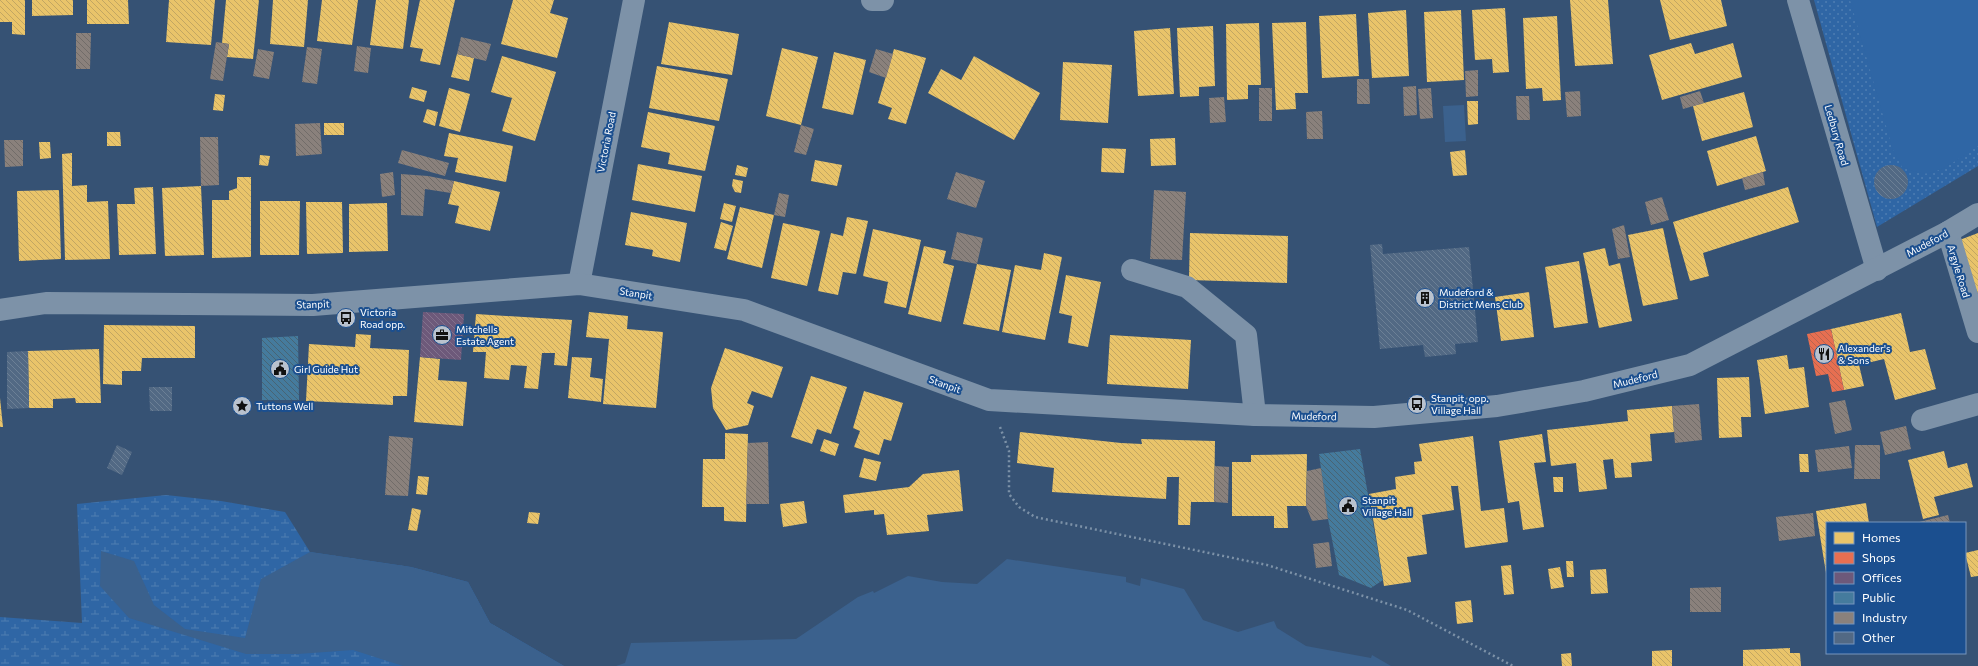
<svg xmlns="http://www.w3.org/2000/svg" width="1978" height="666" font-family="Commissioner,sans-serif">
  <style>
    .wetland { fill: url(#wetland-marsh) }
    .park { fill: url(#park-dots) }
    .pitch { fill: #2f66a5 }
    .water { fill: #3b618d }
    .homes { fill: url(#homes-back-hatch) }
    .shops { fill: url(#shops-back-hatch) }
    .offices { fill: url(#offices-back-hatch) }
    .public { fill: url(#public-back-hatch) }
    .industry { fill: url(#industry-back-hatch) }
    .building { fill: url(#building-back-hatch) }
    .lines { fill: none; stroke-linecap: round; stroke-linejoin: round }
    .path { stroke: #7d92a8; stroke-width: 2.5; stroke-dasharray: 2 3; stroke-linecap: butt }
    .minor { stroke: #7d92a8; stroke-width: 22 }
    .labels { text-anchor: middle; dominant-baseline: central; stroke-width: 4; stroke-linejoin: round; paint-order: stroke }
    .street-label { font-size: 10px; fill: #fff; stroke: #1b4f8f }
    .poi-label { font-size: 10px; fill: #fff; stroke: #1b4f8f; text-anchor: start }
  </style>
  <defs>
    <pattern id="wetland-marsh" width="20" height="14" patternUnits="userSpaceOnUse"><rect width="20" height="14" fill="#2f66a5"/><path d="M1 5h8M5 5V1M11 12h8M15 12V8" fill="none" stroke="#4e7db2"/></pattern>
    <pattern id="park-dots" width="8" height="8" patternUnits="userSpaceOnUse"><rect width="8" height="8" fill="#2f66a5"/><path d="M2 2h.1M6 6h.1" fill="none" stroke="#4e7db2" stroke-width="1.8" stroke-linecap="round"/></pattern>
    <pattern id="homes-back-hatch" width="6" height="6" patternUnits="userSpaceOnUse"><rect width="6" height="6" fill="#e9c46a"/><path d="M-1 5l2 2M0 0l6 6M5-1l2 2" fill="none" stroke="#c2a662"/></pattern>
    <pattern id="shops-back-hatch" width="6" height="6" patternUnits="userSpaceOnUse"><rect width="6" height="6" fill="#e76f51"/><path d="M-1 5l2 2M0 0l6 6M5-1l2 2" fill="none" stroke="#b86450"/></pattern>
    <pattern id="offices-back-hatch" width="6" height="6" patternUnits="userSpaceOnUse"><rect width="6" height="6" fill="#6d597a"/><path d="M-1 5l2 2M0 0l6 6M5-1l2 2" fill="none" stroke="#83728e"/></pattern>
    <pattern id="public-back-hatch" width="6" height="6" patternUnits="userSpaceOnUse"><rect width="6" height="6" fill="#457b9d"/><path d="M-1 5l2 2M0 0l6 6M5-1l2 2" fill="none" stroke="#486474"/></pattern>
    <pattern id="industry-back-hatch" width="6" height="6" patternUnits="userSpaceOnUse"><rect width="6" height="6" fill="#8a817c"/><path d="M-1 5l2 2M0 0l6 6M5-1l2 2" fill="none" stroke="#716c69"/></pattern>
    <pattern id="building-back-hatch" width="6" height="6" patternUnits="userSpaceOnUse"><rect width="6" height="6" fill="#526984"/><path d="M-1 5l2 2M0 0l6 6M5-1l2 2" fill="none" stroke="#6c8096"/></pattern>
  </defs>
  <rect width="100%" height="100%" fill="#365274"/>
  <path class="wetland" d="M166,495L221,501L285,512L310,552L411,567L468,582L490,623L564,666H0V617L82,623L77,504Z"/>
  <path class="park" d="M1814,0H1978V166L1877,227Z"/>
  <path class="pitch" d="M1850,0H1978V146C1965,154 1945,170 1930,173C1922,175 1910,170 1902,167L1893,150Z"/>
  <g class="water">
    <path d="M1464,105L1466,141L1445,142L1443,106Z"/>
    <path d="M101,551L134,561L154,605L185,629L245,638L261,579L310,552L411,567L468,582L490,623L564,666H403L353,650L298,654H246L129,618L100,586Z"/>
    <path d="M1007,559L1126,577V582L1140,586L1141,578L1184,589L1203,620L1238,632L1274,621L1277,628L1306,646L1371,658L1372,655L1391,666H616L625,663L631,643L796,639L858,597L873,591L874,593L908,576L942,582L977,584Z"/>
  </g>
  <g class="homes">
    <path d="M0,0H25V35L12,34V22H0Z"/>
    <path d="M32,0H73V15L32,16Z"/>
    <path d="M87,0H128L129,24H87Z"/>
    <path d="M169,0H215L211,45L166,42Z"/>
    <path d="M226,0H259L253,59L227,57L229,44L222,43Z"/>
    <path d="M273,0H308L304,47L270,44Z"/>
    <path d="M322,0H358L352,45L317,41Z"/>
    <path d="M376,0H409L403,49L370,45Z"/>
    <path d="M420,0H455L440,65L420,61L423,49L410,47Z"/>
    <path d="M513,0H554L550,13L568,18L557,58L501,44Z"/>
    <path d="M1570,0H1608L1613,64L1575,66Z"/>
    <path d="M1660,0H1721L1727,26L1670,40Z"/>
    <path d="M1505,8L1509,72L1493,73L1492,59L1475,60L1472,10Z"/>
    <path d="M1406,10L1409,76L1372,78L1368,13Z"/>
    <path d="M1461,10L1464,80L1427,82L1424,12Z"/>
    <path d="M1356,14L1359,76L1322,78L1319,16Z"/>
    <path d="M1557,16L1561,100L1543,101L1542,88L1526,89L1523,18Z"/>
    <path d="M669,22L739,34L732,75L661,64Z"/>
    <path d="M1306,22L1308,93H1295L1296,109L1276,110L1272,23Z"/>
    <path d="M1259,23L1261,85H1248V99L1227,100L1226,24Z"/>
    <path d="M1213,26L1215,86L1199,87V96L1180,97L1177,28Z"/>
    <path d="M1170,28L1174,94L1138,96L1134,31Z"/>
    <path d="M1691,43L1695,54L1733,43L1742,77L1662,100L1649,55Z"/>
    <path d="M782,48L818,57L801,125L766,116Z"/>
    <path d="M894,49L926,58L906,124L888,119L892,108L878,103Z"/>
    <path d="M834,52L866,60L853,115L822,108Z"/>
    <path d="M457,54L474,58L469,81L451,77Z"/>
    <path d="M502,56L556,72L535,141L502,131L512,98L491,92Z"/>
    <path d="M974,56L1040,93L1014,140L928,93L941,69L961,80Z"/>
    <path d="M1063,62L1112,65L1108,123L1060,120Z"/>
    <path d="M657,66L728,79L719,121L649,108Z"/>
    <path d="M412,87L427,91L424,102L409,98Z"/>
    <path d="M449,88L470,94L460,132L439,126Z"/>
    <path d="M1744,92L1753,127L1702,141L1693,106Z"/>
    <path d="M215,94L225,95L223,111L213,110Z"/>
    <path d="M1467,101H1478V124L1468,125Z"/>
    <path d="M427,109L438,112L435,126L423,122Z"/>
    <path d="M648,112L715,126L705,171L668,164L670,153L641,147Z"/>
    <rect x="324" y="123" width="20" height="12"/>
    <path d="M107,132H120L121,146H107Z"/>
    <path d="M449,133L513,146L506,182L455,172L458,158L444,156Z"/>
    <path d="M1756,136L1766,171L1717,186L1707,151Z"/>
    <path d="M1175,138L1176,165L1151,166L1150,139Z"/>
    <path d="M39,142H50L51,158L40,159Z"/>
    <path d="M1102,148L1126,149L1124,173L1101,172Z"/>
    <path d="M1465,150L1467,175L1453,176L1450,152Z"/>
    <path d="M72,153V186L87,185V202L108,201L110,259L65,260L62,154Z"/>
    <path d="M260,155L270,156L268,166L259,165Z"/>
    <path d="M815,160L842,165L837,186L811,181Z"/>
    <path d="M638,164L702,176L695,212L632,200Z"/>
    <path d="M737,165L748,168L746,177L735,175Z"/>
    <path d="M237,177H251V257L212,258V200H229V191L237,188Z"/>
    <path d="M733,179L743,181L741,193L735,192L732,186Z"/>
    <path d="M454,181L500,192L490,231L455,223L459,206L448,204Z"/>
    <path d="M201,186L204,255L165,256L162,188Z"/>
    <path d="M153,187L156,254L119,255L117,204H135L134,188Z"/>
    <path d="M1788,187L1799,222L1703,253L1709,276L1690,281L1673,222Z"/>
    <path d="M59,190L61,259L19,261L17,191Z"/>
    <path d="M260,201H300L299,255H260Z"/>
    <path d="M306,202H342L343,253L307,254Z"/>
    <path d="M387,203L388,251L349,252V204Z"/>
    <path d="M724,203L736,206L732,222L720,219Z"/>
    <path d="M740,207L774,215L762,268L727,259Z"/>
    <path d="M631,212L687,223L680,262L652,256L653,250L625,245Z"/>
    <path d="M847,217L868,221L856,274L843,272L838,295L818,291L831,233L843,236Z"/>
    <path d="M721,222L733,226L726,251L714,248Z"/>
    <path d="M783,223L820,231L807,286L771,278Z"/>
    <path d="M1663,228L1678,299L1643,306L1628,235Z"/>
    <path d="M873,229L921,240L906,308L884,303L888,282L863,276Z"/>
    <path d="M1190,233L1288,236L1287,283L1189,280Z"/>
    <path d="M1978,233V294L1957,241Z"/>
    <path d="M924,246L946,251L943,263L954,266L941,322L908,314Z"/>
    <path d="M1605,248L1609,266L1620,263L1632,321L1599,328L1583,253Z"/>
    <path d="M1044,253L1062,257L1045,340L1002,332L1015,265L1041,270Z"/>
    <path d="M1579,261L1588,323L1554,328L1545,267Z"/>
    <path d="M977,264L1011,270L999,331L963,324Z"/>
    <path d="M1066,275L1101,282L1088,347L1068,343L1072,316L1059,313Z"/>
    <path d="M1529,292L1534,337L1501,341L1495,297Z"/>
    <path d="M589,312L628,316L627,329L663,332L656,408L603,404L609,339L586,337Z"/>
    <path d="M1901,313L1910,352L1925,349L1936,389L1895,400L1884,359L1859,365L1864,386L1844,390L1831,329Z"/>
    <path d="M476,314L572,320L567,366L554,365L555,353H542L538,389L524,388L527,366L511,365L509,380L484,378L486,352H473Z"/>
    <path d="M104,325L195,326V358H142L141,371H122V385L103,384Z"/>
    <path d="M356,334L371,335L370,348L409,350L407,396H393V405L306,401L309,344L355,347Z"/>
    <path d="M1110,335L1191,340L1188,389L1107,384Z"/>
    <path d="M725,348L783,367L772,398L752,391L747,403L754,406L748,425L726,430L713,408L711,388Z"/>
    <path d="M99,349L101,403H76L75,398L53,399V408H29L28,351Z"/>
    <path d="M1787,355L1789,369L1804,367L1809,407L1765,414L1757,360Z"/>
    <path d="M420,357L440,359L438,380L467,382L463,426L414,422Z"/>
    <path d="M572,357L592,358L590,377L603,379L601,402L568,398Z"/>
    <path d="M811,376L847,387L831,434L817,429L812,444L791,437Z"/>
    <path d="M1749,377L1751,417H1741L1742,437L1719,438L1717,378Z"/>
    <path d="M864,391L903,403L891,441L884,439L879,455L854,447L860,431L853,428Z"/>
    <path d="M0,398L3,427H0Z"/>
    <path d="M1672,406L1674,432L1650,434L1652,461L1631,463L1632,477L1615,478L1613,459L1603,460L1607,489L1579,492L1576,463L1551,466L1547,430L1628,421L1627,410Z"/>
    <path d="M1020,432L1121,443L1142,444L1141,439L1215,441L1214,502H1191L1190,525H1178L1179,477H1167L1166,499L1052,492L1054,468L1017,463Z"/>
    <path d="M725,433L748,434L746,522L724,521V507H702L703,459H725Z"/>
    <path d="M1542,434L1546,462L1534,463L1544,527L1523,530L1519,501L1508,503L1499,441Z"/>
    <path d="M1473,436L1481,511L1504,508L1508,542L1465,548L1458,486H1451L1454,510L1422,515L1427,554L1407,557L1411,582L1384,586L1369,494L1396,489L1395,477L1415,474L1414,462L1422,461L1419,444Z"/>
    <path d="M824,439L839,444L835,456L820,451Z"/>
    <path d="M1944,451L1948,468L1967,463L1973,487L1934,497L1939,515L1923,519L1908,460Z"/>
    <path d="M1307,454L1306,506H1287L1288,528H1274V516H1232V462H1251V455Z"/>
    <path d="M1799,454H1808L1809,472H1800Z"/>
    <path d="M864,458L881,462L876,481L859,477Z"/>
    <path d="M959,470L963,511L927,515L929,531L887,535L884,514L874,515V510L845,513L843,495L909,487L923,474Z"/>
    <path d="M418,476L429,477L427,495L416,494Z"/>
    <path d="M1553,477H1563V492H1554Z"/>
    <path d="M804,501L807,523L783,527L780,504Z"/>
    <path d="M1866,503L1869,523H1827V573H1826L1816,511Z"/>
    <path d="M412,508L421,510L417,531L408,530Z"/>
    <path d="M529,512L540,513L538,524L527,523Z"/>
    <path d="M1978,550V576L1971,577L1965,553Z"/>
    <path d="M1566,561H1573L1574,577H1567Z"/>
    <path d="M1511,565L1514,594L1504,595L1501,566Z"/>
    <path d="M1560,567L1564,587L1551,589L1548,569Z"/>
    <path d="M1606,569L1608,593L1591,594L1590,570Z"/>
    <path d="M1471,600L1473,622L1457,624L1455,602Z"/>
    <path d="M1790,648V653H1800L1801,666H1743V650Z"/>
    <path d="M1672,650V666H1652V651Z"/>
    <path d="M1571,653L1572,666H1562L1561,654Z"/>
  </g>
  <path class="shops" d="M1831,329L1844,390L1832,392L1828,374L1816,376L1807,334Z"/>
  <path class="offices" d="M423,312L464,314L461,360L420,357Z"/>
  <g class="public">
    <path d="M298,336L299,400H262V338Z"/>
    <path d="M1360,449L1383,580L1371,588L1339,575L1328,519L1319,454Z"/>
  </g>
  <g class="industry">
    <path d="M76,33H91L90,69H76Z"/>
    <path d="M461,37L491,44L486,61L457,54Z"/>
    <path d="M216,42L229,44L223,81L210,79Z"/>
    <path d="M357,46L371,48L368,73L354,71Z"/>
    <path d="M307,47L322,49L317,84L302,82Z"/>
    <path d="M258,49L274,52L269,79L253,76Z"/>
    <path d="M876,49L893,54L886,78L869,72Z"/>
    <path d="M1478,70V96L1466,97L1465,71Z"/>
    <path d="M1357,79H1369L1370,104H1357Z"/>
    <path d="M1416,86L1417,115L1404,116L1403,87Z"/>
    <rect x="1259" y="88" width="13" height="33"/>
    <path d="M1431,88L1433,118L1420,119L1418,89Z"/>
    <path d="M1580,91L1581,116L1567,117L1565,92Z"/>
    <path d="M1700,91L1704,103L1683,109L1680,97Z"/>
    <path d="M1516,96H1529L1530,120H1517Z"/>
    <path d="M1224,97L1226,122L1210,123L1209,98Z"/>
    <path d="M1322,111L1323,139H1307L1306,112Z"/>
    <path d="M320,123L322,154L296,156L295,124Z"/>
    <path d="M801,125L814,129L806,155L794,152Z"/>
    <path d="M200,137H218L219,185L201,186Z"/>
    <path d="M4,140H23V166L5,167Z"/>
    <path d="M402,150L449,163L445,176L398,163Z"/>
    <path d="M393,172L395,195L382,197L380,174Z"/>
    <path d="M956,172L985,181L976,208L947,199Z"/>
    <path d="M1763,172L1765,185L1745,190L1742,178Z"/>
    <path d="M401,174L428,176L454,181L451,193L425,189L423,216L401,215Z"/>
    <path d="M1154,190L1186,192L1182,260L1150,259Z"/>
    <path d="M779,193L789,195L785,217L774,215Z"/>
    <path d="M1662,197L1669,220L1651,225L1645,202Z"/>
    <path d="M1624,225L1630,257L1618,259L1612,229Z"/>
    <path d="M957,232L983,238L977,264L951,259Z"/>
    <path d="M1845,400L1852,430L1835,434L1829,403Z"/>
    <path d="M1699,404L1702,440L1675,443L1672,406Z"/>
    <path d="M1906,426L1911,449L1885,455L1880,432Z"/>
    <path d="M389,436L413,438L408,496L385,495Z"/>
    <path d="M768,442L769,504H746L748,443Z"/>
    <path d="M1855,445H1880V479H1854Z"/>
    <path d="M1849,446L1852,468L1818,472L1815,450Z"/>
    <path d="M1215,466L1229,467L1228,503L1214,502Z"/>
    <path d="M1321,468L1328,519L1312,521L1306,506L1307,471Z"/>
    <path d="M1813,513L1815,536L1779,541L1776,517Z"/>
    <path d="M1948,515L1950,523H1919V522Z"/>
    <path d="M1329,542L1332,566L1316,568L1313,544Z"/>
    <path d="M1721,587V612H1690V588Z"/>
  </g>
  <g class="building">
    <circle cx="1891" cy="182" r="17"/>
    <path d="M1382,244L1383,254L1469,247L1478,342L1455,344L1456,354L1425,357L1423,345L1380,349L1370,245Z"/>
    <path d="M28,351L29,408L7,409V352Z"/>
    <path d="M149,387H172V411H150Z"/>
    <path d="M117,445L132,452L122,475L107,468Z"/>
  </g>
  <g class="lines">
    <path class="path" d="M1000,427L1009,451V494L1019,507L1035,517L1267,565L1407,610L1513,666"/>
    <g class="minor">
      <path d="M872,0H883"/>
      <path d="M1798,0L1877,270"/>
      <path d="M1948,232L1978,332"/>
      <path d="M1132,270L1187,287L1246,335L1255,415"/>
      <path d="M579,284L634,0"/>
      <path d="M0,310L46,303L313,305L579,284L744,310L989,400L1255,415L1374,417L1497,406L1584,391L1690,365L1948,232L1978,214"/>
      <path d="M1922,420L1978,404"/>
    </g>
  </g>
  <defs>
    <symbol id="building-disc" viewBox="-11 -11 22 22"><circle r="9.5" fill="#b9c2ce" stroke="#1b4f8f"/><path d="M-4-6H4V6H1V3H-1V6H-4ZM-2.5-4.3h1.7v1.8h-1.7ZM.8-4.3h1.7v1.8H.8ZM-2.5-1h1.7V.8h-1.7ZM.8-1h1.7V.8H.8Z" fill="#111"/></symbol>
    <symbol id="bus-disc" viewBox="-11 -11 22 22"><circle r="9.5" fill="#b9c2ce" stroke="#1b4f8f"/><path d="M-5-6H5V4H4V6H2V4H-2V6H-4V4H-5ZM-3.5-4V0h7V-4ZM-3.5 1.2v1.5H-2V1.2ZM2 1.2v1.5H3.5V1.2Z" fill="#111"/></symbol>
    <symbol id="office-disc" viewBox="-11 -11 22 22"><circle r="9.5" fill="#b9c2ce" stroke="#1b4f8f"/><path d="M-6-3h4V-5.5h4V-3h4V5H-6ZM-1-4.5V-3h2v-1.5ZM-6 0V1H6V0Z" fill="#111"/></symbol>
    <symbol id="restaurant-disc" viewBox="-11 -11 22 22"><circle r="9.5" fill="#b9c2ce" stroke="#1b4f8f"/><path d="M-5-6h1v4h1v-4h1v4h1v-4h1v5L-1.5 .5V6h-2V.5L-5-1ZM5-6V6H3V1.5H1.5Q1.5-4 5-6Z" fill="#111"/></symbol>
    <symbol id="civic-disc" viewBox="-11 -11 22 22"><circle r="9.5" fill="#b9c2ce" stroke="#1b4f8f"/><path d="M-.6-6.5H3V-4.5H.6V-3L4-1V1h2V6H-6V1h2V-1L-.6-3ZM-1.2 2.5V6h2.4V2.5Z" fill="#111"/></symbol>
    <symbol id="sight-disc" viewBox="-11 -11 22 22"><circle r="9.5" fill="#b9c2ce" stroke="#1b4f8f"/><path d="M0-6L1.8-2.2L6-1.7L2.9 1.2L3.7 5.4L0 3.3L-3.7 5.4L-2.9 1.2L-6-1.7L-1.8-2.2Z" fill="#111"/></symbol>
  </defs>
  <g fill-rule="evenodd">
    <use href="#building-disc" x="1414" y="287" width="22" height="22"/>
    <use href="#bus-disc" x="335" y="307" width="22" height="22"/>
    <use href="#office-disc" x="431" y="324" width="22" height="22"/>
    <use href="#restaurant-disc" x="1813" y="343" width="22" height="22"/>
    <use href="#civic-disc" x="269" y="358" width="22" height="22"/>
    <use href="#bus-disc" x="1406" y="393" width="22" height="22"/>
    <use href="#sight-disc" x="231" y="395" width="22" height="22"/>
    <use href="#civic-disc" x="1337" y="495" width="22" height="22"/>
  </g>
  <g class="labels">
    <g class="street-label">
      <text transform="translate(1837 135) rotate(74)">Ledbury Road</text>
      <text transform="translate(606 142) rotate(-79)">Victoria Road</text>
      <text transform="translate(1927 243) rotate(-28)">Mudeford</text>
      <text transform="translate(1959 271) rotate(73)">Argyle Road</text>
      <text transform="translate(636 293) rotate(9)">Stanpit</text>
      <text transform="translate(313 304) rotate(-2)">Stanpit</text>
      <text transform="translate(1635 379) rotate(-14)">Mudeford</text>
      <text transform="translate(945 384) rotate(20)">Stanpit</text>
      <text transform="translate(1314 416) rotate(1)">Mudeford</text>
    </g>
    <g class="poi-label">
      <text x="1439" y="292">Mudeford &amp;<tspan x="1439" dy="12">District Mens Club</tspan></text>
      <text x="360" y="312">Victoria<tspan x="360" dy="12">Road opp.</tspan></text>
      <text x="456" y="329">Mitchells<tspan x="456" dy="12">Estate Agent</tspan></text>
      <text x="1838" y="348">Alexander's<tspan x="1838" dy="12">&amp; Sons</tspan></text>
      <text x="294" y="369">Girl Guide Hut</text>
      <text x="1431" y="398">Stanpit, opp.<tspan x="1431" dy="12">Village Hall</tspan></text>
      <text x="256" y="406">Tuttons Well</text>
      <text x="1362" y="500">Stanpit<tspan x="1362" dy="12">Village Hall</tspan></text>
    </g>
  </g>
  <rect x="1826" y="522" width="140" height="132" fill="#1b4f8f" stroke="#7695bc"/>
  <rect x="1834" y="532" width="20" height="12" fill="#e9c46a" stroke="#7695bc"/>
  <text x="1862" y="542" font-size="12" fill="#ffffff">Homes</text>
  <rect x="1834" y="552" width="20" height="12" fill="#e76f51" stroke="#7695bc"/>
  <text x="1862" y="562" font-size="12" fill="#ffffff">Shops</text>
  <rect x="1834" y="572" width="20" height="12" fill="#6d597a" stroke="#7695bc"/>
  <text x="1862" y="582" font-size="12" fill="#ffffff">Offices</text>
  <rect x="1834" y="592" width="20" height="12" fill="#457b9d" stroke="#7695bc"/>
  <text x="1862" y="602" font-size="12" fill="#ffffff">Public</text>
  <rect x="1834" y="612" width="20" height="12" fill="#8a817c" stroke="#7695bc"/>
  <text x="1862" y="622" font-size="12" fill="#ffffff">Industry</text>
  <rect x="1834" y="632" width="20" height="12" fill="#526984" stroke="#7695bc"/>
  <text x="1862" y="642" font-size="12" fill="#ffffff">Other</text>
</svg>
